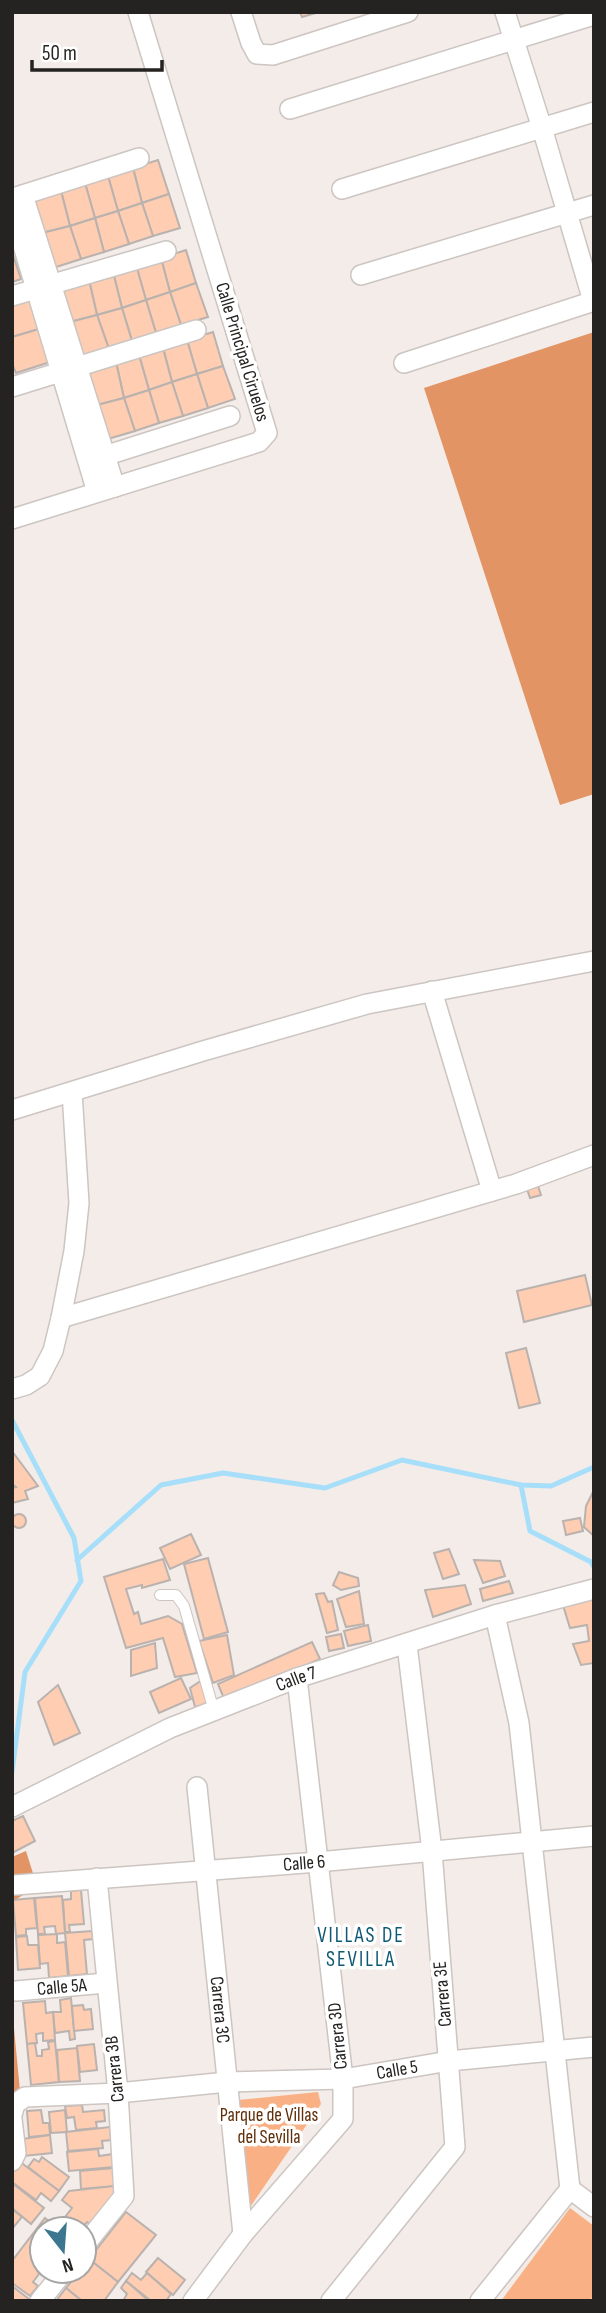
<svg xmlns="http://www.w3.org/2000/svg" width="606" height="2313" font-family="'Sofia Sans Condensed',sans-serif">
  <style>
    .green { fill: #f9b084 }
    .forest { fill: #e29465 }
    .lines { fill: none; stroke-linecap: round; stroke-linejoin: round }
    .stream { stroke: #a7dffa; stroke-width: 5 }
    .building { fill: #ffcdb1; stroke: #bab2ae; stroke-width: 2 }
    .lane-casing { stroke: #ccc5c1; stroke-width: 12 }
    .street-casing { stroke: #ccc5c1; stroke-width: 22 }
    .lane { stroke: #fff; stroke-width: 10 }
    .street { stroke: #fff; stroke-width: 19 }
    .labels { text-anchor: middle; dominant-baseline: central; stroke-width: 7; stroke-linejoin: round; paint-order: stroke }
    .street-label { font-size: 19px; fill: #252321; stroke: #fff }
    .park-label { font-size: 19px; fill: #5f2d08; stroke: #fff }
    .neighbourhood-label { font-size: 21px; letter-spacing: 2px; fill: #105974; stroke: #fff }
  </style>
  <rect width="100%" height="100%" fill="#f3ece8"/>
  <g class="green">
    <path d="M318,2092L321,2104L248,2210L238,2100Z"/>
    <path d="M570,2208L594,2226V2298L581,2301H501Z"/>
  </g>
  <g class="forest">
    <path d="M594,332V794L560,805L424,388Z"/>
    <path d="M26,1851L37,1886L12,1902V1857Z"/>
    <path d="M12,2007L20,2091L12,2149Z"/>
  </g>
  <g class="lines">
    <g class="stream">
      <path d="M12,1420L74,1538L81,1581L25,1672L12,1772"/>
      <path d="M521,1485L530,1531L591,1562L594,1567"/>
      <path d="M77,1560L161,1485L223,1473L325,1488L402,1460L521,1485L551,1486L594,1467"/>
    </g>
  </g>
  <g class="building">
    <path d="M300,12H319L302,17Z"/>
    <path d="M158,160L169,194L142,203L133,168Z"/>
    <path d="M133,168L142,203L118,211L108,176Z"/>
    <path d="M108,176L118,211L95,218L85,183Z"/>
    <path d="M85,183L95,218L70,226L61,191Z"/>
    <path d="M61,191L70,226L42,233L32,200Z"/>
    <path d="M169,194L180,228L153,236L142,203Z"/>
    <path d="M142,203L153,236L129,244L118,211Z"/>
    <path d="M118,211L129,244L104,252L95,218Z"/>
    <path d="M95,218L104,252L81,259L70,226Z"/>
    <path d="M70,226L81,259L53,268L42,233Z"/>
    <path d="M186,250L196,283L170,292L161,258Z"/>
    <path d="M12,252L21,279L12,282Z"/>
    <path d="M161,258L170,292L146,300L136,265Z"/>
    <path d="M136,265L146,300L122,308L113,272Z"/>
    <path d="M113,272L122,308L97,315L89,280Z"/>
    <path d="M89,280L97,315L70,322L59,289Z"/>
    <path d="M196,283L208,317L181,325L170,292Z"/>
    <path d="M170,292L181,325L156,333L146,300Z"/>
    <path d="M28,296L39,329L12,337V300Z"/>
    <path d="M146,300L156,333L132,341L122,308Z"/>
    <path d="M122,308L132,341L109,349L97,315Z"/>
    <path d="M97,315L109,349L81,357L70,322Z"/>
    <path d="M39,329L50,362L16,373L12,363V337Z"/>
    <path d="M213,332L223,366L197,374L187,340Z"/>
    <path d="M187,340L197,374L172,382L163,348Z"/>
    <path d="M163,348L172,382L149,390L139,355Z"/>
    <path d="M139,355L149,390L124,398L116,362Z"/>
    <path d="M116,362L124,398L97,405L86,372Z"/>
    <path d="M223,366L235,399L208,408L197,374Z"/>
    <path d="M197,374L208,408L183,416L172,382Z"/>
    <path d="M172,382L183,416L159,423L149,390Z"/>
    <path d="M149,390L159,423L135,431L124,398Z"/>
    <path d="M124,398L135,431L108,439L97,405Z"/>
    <path d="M537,1183L541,1195L530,1198L526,1186Z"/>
    <path d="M585,1275L592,1305L524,1322L517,1291Z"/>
    <path d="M526,1348L540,1403L519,1408L506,1353Z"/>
    <path d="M12,1451L38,1486L25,1491L28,1499L12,1503V1488L16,1487L12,1484Z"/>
    <path d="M594,1490V1536L584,1527L586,1506Z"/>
    <circle cx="19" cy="1521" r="7"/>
    <path d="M580,1518L583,1531L566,1535L563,1521Z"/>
    <path d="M191,1534L201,1555L170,1569L160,1548Z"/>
    <path d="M449,1549L459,1574L443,1579L434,1553Z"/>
    <path d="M208,1558L228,1632L204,1639L184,1564Z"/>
    <path d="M163,1559L170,1580L142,1588V1585L126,1589L134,1614L138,1612L141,1624L168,1616L182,1624L197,1673L175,1677L163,1638L126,1648L104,1577Z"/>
    <path d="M474,1560L500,1561L505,1576L483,1583Z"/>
    <path d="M339,1572L358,1578L359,1586L341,1590L333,1585Z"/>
    <path d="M509,1581L513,1593L483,1601L480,1589Z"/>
    <path d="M465,1585L471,1604L433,1617L425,1590Z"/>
    <path d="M359,1591L364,1624L346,1627L337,1599Z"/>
    <path d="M324,1593L328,1602L332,1601L338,1630L327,1633L316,1594Z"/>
    <path d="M594,1597V1663L581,1665L573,1644L589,1641L587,1625L570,1628L562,1602Z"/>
    <path d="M368,1625L371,1641L348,1646L344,1631Z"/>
    <path d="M341,1634L344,1648L329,1651L326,1637Z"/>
    <path d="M227,1635L234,1675L213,1683L199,1641Z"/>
    <path d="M312,1642L320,1659L225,1701L218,1684Z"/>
    <path d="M155,1643L157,1668L131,1676V1650Z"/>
    <path d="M181,1678L191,1699L159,1713L150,1692Z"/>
    <path d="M202,1680L209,1703L195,1707L190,1688Z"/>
    <path d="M58,1685L80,1733L54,1745L38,1702Z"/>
    <path d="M23,1816L35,1841L12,1853V1821Z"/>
    <path d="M81,1890L84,1924L69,1925L70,1932H65L63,1900L71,1899V1891Z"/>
    <path d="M62,1896L65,1933L56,1934L55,1926L44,1927L45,1934H38L35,1898Z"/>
    <path d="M34,1898L37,1928L26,1929V1935L16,1936L13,1900Z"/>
    <path d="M92,1931L93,1939L84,1940L87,1974L69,1976L65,1933Z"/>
    <path d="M57,1934V1943L65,1942L68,1976L49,1978L48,1963L40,1964L38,1935Z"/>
    <path d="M27,1936L28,1945H38L40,1968L18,1970L16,1937Z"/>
    <path d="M71,1998L75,2039L70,2040L69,2031L55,2033L53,2012H61L60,2000Z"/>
    <path d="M45,2001L46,2013L53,2012L55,2040L43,2041V2033L36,2034L37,2043L27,2044L23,2003Z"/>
    <path d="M83,2005L84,2010L91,2009L93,2029L74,2031L72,2006Z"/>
    <path d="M55,2041L59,2082L31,2085L27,2044L35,2043L37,2056H42V2050L49,2049L48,2042Z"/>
    <path d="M94,2044L97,2070L80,2072L77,2046Z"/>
    <path d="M77,2048L80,2081L59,2082L57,2050Z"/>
    <path d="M82,2105L83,2112L104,2110L105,2121L96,2122L97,2128L76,2130L74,2117L67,2118L65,2106Z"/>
    <path d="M41,2110L43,2123H49L50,2135L29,2137L27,2111Z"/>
    <path d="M65,2110L67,2132L51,2133L49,2112Z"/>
    <path d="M110,2127L111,2140L102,2141L103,2148L68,2151L66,2132Z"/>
    <path d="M50,2135L52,2153L24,2156L22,2139Z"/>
    <path d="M98,2149L99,2156L113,2154L114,2167L69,2171L67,2152Z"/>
    <path d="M42,2157L69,2177L59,2191L28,2167L34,2159L39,2162Z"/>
    <path d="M19,2161L59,2191L51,2201L41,2193L36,2200L12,2182V2170Z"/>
    <path d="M114,2168L116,2186L81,2189L80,2171Z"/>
    <path d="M12,2183L44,2208L31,2224L12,2208Z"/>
    <path d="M114,2186V2194L90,2224L87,2222L81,2229H63L59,2225L72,2208L62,2200L69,2191Z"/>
    <path d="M12,2209L22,2217L12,2229Z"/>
    <path d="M126,2212L156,2235L118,2282L89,2259Z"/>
    <path d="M45,2218L59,2229H42V2270L33,2282L38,2286L30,2296L12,2283V2261Z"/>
    <path d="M158,2258L185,2280L173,2295L146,2272Z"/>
    <path d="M89,2259L118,2282L104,2301H82L66,2288L80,2271H84V2266Z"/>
    <path d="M132,2273L141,2280L147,2273L171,2294L166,2301H151L126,2281Z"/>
    <path d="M126,2281L149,2301H123L127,2294L121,2288Z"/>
    <path d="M12,2286L29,2299L28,2301H12Z"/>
    <path d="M66,2288L82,2301H56Z"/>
  </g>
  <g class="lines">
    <defs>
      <path id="lane" d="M160,1595H176L184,1606L214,1711"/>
      <g id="street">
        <path d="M241,12L251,43L257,54L273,55L408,12"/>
        <path d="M505,12L542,128L593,301"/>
        <path d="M290,109L594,15"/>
        <path d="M342,189L594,112"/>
        <path d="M23,195L115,487"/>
        <path d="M13,198L139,158"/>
        <path d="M12,209L97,492"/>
        <path d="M361,275L594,205"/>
        <path d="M12,296L166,251"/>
        <path d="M404,363L594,301"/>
        <path d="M12,387L196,330"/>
        <path d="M95,459L230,416"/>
        <path d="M12,519L259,442L267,433L138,12"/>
        <path d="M432,991L492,1191"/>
        <path d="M12,1110L203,1051L367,1004L594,961"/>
        <path d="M61,1318L516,1184L594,1155"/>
        <path d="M12,1389L26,1385L40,1376L53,1351L61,1318L74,1251L79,1203L72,1092"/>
        <path id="s1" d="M197,1787L243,2234"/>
        <path id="s2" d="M12,1807L170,1728L297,1678L495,1615L594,1589"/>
        <path id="s3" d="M15,1885L318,1862L594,1836"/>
        <path id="s4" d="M16,1991L106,1983"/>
        <path id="s5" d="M12,2115L15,2104L25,2097L118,2093L227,2082L343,2079L449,2061L594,2047"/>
        <path d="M12,2119L16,2153L12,2161"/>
        <path d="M570,2189L594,2207"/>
        <path d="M84,2246L124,2196L118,2093L97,1878"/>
        <path d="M40,2301L64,2271"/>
        <path d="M193,2301L243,2234L343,2119V2079L297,1678"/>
        <path d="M331,2301L455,2147L432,1851L407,1645"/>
        <path d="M480,2301L570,2189L519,1723L495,1615"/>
      </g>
    </defs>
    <use href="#lane" class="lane-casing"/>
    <use href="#street" class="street-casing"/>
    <use href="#lane" class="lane"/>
    <use href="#street" class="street"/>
  </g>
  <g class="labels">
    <g class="street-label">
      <text transform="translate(242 352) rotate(73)">Calle Principal Ciruelos</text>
      <text stroke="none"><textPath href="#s2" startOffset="312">Calle 7</textPath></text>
      <text stroke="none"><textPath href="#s3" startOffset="290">Calle 6</textPath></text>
      <text stroke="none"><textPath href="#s4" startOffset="46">Calle 5A</textPath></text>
      <text transform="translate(443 1994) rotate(-95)">Carrera 3E</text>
      <text stroke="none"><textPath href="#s1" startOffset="224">Carrera 3C</textPath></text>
      <text transform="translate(338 2036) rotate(-96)">Carrera 3D</text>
      <text transform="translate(115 2069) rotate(-96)">Carrera 3B</text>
      <text stroke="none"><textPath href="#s5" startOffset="397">Calle 5</textPath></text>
    </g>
    <g class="park-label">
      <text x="269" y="2115">Parque de Villas<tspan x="269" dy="22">del Sevilla</tspan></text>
    </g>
    <g class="neighbourhood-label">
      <text x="361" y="1935">VILLAS DE<tspan x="361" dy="24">SEVILLA</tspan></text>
    </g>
  </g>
  <rect width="606" height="2313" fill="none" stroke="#252321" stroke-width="28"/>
  <g transform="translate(63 2250) rotate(163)"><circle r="33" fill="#ffffff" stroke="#a8a7a6" stroke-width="2"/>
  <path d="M0-5L12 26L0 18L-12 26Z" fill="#3d768f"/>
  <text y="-10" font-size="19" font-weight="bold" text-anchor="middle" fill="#252321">N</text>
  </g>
  <path d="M32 60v10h130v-10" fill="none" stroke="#252321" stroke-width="3.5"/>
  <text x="42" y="60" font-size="21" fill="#252321" stroke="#ffffff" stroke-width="5" paint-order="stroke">50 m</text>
</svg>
